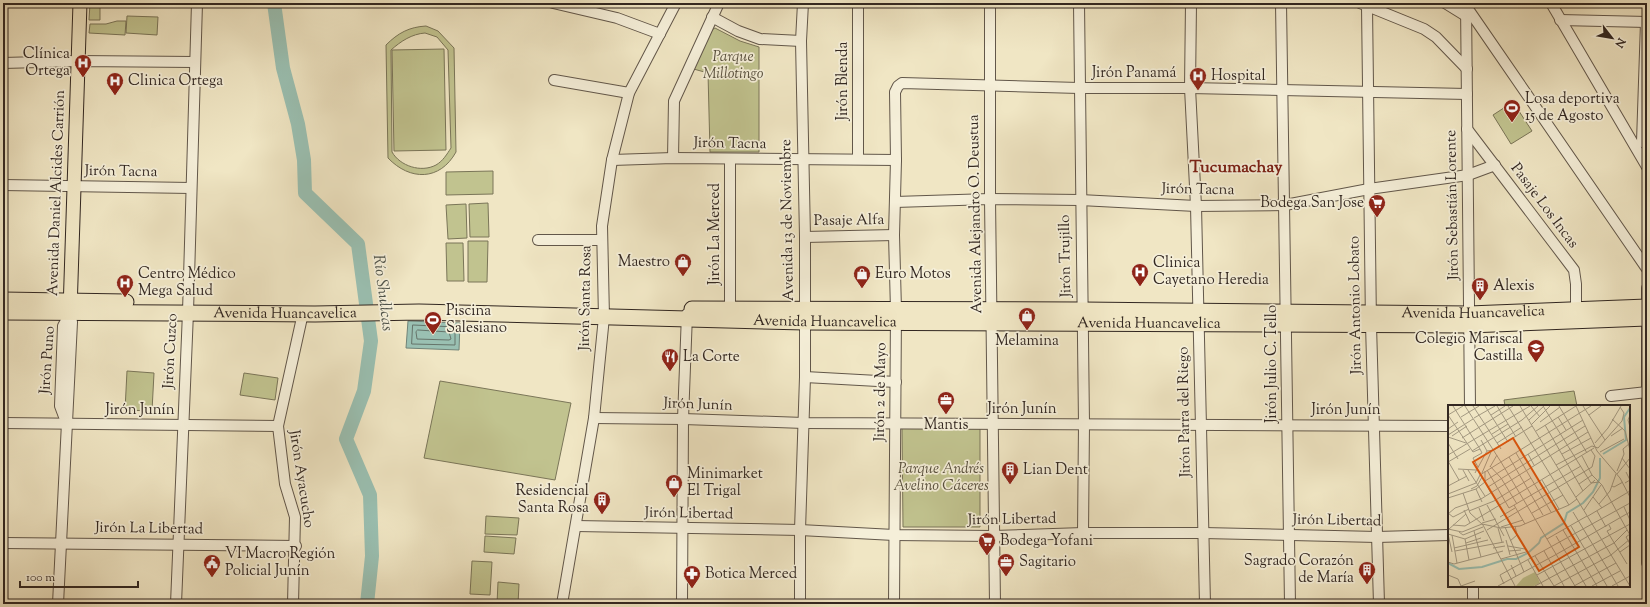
<svg xmlns="http://www.w3.org/2000/svg" width="1650" height="607" font-family="'Sorts Mill Goudy',serif">
  <style>
    .green { fill: #c1c38f; stroke: #7a7558; fill-rule: evenodd }
    .water { fill: #9ac0b2; stroke: #708378 }
    .lines { fill: none; stroke-linecap: round; stroke-linejoin: round }
    .shore { stroke: #66746a; stroke-width: 1 }
    .river { stroke: #9ac0b2; stroke-width: 14 }
    .minor-casing { stroke: #62574a; stroke-width: 12 }
    .major-casing { stroke: #322721; stroke-width: 15 }
    .highway-casing { stroke: #322721; stroke-width: 17 }
    .minor { stroke: #f5efd9; stroke-width: 10 }
    .major { stroke: #f0e6c4; stroke-width: 13 }
    .highway { stroke: #f0e6c4; stroke-width: 15 }
    .labels { text-anchor: middle; dominant-baseline: central; stroke-width: 3.5; stroke-linejoin: round; paint-order: stroke }
    .poi-label { font-size: 15px; fill: #322721; stroke: #f5efd9; text-anchor: start }
    .park-label { font-size: 15px; font-style: italic; fill: #564e3c; stroke: #f5efd9 }
    .street-label { font-size: 15px; fill: #322721; stroke: #f5efd9 }
    .water-label { font-size: 16px; font-style: italic; fill: #51554c; stroke: #f5efd9 }
    .quarter-label { font-size: 17px; font-weight: bold; fill: #7a1f14; stroke: #f5efd9 }
    .inset-river { fill: none; stroke: #9ac0b2; stroke-width: 2 }
    .inset-road { fill: none; stroke: #a49a83; stroke-width: 1 }
    .view { fill: #df560d; fill-opacity: 0.15; stroke: #df560d; stroke-width: 2 }
    .inset-edge { fill: none; stroke: #322721; stroke-width: 2 }
  </style>
  <rect width="100%" height="100%" fill="#f0e6c4"/>
  <filter id="stains"><feTurbulence type="fractalNoise" baseFrequency=".005" numOctaves="4"/><feColorMatrix values="0 0 0 0 .2 0 0 0 0 .09 0 0 0 0 .02 0 0 0 .5 -.17"/></filter>
  <radialGradient id="worn" r=".72"><stop offset=".6" stop-color="#630" stop-opacity="0"/><stop offset="1" stop-color="#630" stop-opacity=".3"/></radialGradient>
  <g class="green">
    <path d="M90,3H100V20H89Z"/>
    <path d="M127,16L158,17L157,35L126,33Z"/>
    <path d="M117,21H126L125,35L89,33L90,24H106Z"/>
    <path d="M426,26L438,31L454,48L456,152C440,181 410,181 388,158L386,45C398,33 409,27 426,26ZM425,33L437,37L448,50L451,148C447,154 443,161 436,165C421,173 400,166 392,152L391,50C401,41 412,34 425,33Z"/>
    <path d="M715,28L740,41L759,47V152H710L708,73L690,68L713,29Z"/>
    <path d="M444,49L446,150L394,151L392,50Z"/>
    <path d="M1513,102L1532,131L1511,144L1493,115Z"/>
    <path d="M493,171V194L446,195V172Z"/>
    <path d="M488,203L489,237H470L469,204Z"/>
    <path d="M466,204L467,238L448,239L446,205Z"/>
    <path d="M468,241H488L487,282H468Z"/>
    <path d="M446,243H463L464,281H447Z"/>
    <path d="M127,371L154,373L152,411L125,410Z"/>
    <path d="M244,373L278,378L275,400L240,395Z"/>
    <path d="M440,381L571,403L555,480L424,458Z"/>
    <path d="M1574,391L1577,406H1505L1504,400Z"/>
    <path d="M902,428H980V527H903Z"/>
    <path d="M486,516L519,518L517,535L485,534Z"/>
    <path d="M485,536L516,538L514,554L484,552Z"/>
    <path d="M472,561L492,562L490,595L470,594Z"/>
    <path d="M498,582L519,584L518,604H497Z"/>
  </g>
  <path class="water" d="M408,321L460,323L459,350L406,348Z"/>
  <g class="lines">
    <g class="shore">
      <path d="M413,325L455,327V345L412,344Z"/>
      <path d="M418,330L449,332L451,339L449,340L417,339L416,332Z"/>
    </g>
    <path class="river" d="M274,3L283,68L298,124L304,160L305,193L358,244L371,341L364,391L346,439L370,495L372,556L367,604"/>
    <defs>
      <g id="minor">
        <path d="M553,3L617,18L660,34"/>
        <path d="M990,3V199L995,604"/>
        <path d="M1079,3L1084,424L1083,533"/>
        <path d="M1191,3L1190,88L1196,206L1205,604"/>
        <path d="M1281,3L1290,604"/>
        <path d="M1360,3L1424,29L1436,37L1467,69"/>
        <path d="M1445,3L1466,16"/>
        <path d="M1466,3L1470,406"/>
        <path d="M1551,3L1647,167"/>
        <path d="M1367,6L1371,325L1379,604"/>
        <path d="M1466,6L1647,269"/>
        <path d="M712,17L738,31L760,39L801,41"/>
        <path d="M1560,20L1647,22"/>
        <path d="M3,63L77,61L195,62"/>
        <path d="M554,80L629,93"/>
        <path d="M1467,129L1574,270L1576,284V309"/>
        <path d="M1642,142L1646,22"/>
        <path d="M673,158L674,101L719,3"/>
        <path d="M858,159V3"/>
        <path d="M612,160L673,158L896,160"/>
        <path d="M3,185L191,188"/>
        <path d="M895,202L990,199L1080,200L1196,206L1285,205L1369,189L1468,175L1495,165"/>
        <path d="M805,237L894,235"/>
        <path d="M538,240H602"/>
        <path d="M1647,288V563"/>
        <path d="M730,309V160"/>
        <path d="M805,377L896,382"/>
        <path d="M1611,396L1647,392"/>
        <path d="M594,418L683,419L804,423L1449,426"/>
        <path d="M66,422L60,406L63,326L70,313"/>
        <path d="M3,423L278,426"/>
        <path d="M576,526L800,530L894,535L993,536L1083,533H1203L1377,537L1449,535"/>
        <path d="M3,543L296,546"/>
        <path d="M1473,586V604"/>
        <path d="M58,604L72,322L70,313"/>
        <path d="M176,604L188,312L197,3"/>
        <path d="M293,604L295,517L285,484L278,426L303,313"/>
        <path d="M562,604L594,418L604,317L602,226L612,160L629,93L676,3"/>
        <path d="M682,604L683,419L687,314"/>
        <path d="M800,604V530L805,377V237L801,41L803,3"/>
        <path d="M894,604L896,310L894,235L896,160L895,92L898,86L902,83L1079,88H1190L1467,94"/>
      </g>
      <path id="major" d="M70,311L80,3"/>
      <g id="highway">
        <path d="M3,300L126,302"/>
        <path id="s1" d="M692,309L1082,310L1469,314L1647,307"/>
        <path id="s2" d="M3,312L315,314L419,312L805,322L1469,325L1647,318"/>
      </g>
    </defs>
    <use href="#minor" class="minor-casing"/>
    <use href="#major" class="major-casing"/>
    <use href="#highway" class="highway-casing"/>
    <use href="#minor" class="minor"/>
    <use href="#major" class="major"/>
    <use href="#highway" class="highway"/>
  </g>
  <defs>
    <symbol id="hospital-pin" viewBox="-11 -11 22 30"><path d="M0 17L-7.5 6A9.5 9.5 0 1 1 7.5 6Z" fill="#8f2418" stroke="#f5efd9"/><path d="M-5-5h3v3.5h4V-5h3V5h-3V1.5h-4V5h-3Z" fill="#fff"/></symbol>
    <symbol id="stadium-pin" viewBox="-11 -11 22 30"><path d="M0 17L-7.5 6A9.5 9.5 0 1 1 7.5 6Z" fill="#8f2418" stroke="#f5efd9"/><path d="M0-5a6.5 5 0 1 0 0 10a6.5 5 0 1 0 0-10ZM-3.5-1.8h7v3.6h-7Z" fill="#fff"/></symbol>
    <symbol id="supermarket-pin" viewBox="-11 -11 22 30"><path d="M0 17L-7.5 6A9.5 9.5 0 1 1 7.5 6Z" fill="#8f2418" stroke="#f5efd9"/><path d="M-6-5.5h2.5l.6 2H6L4.5 2H-2.5L-4.4-4H-6ZM-1.5 3.2a1.3 1.3 0 1 0 .1 0ZM3 3.2a1.3 1.3 0 1 0 .1 0Z" fill="#fff"/></symbol>
    <symbol id="shop-pin" viewBox="-11 -11 22 30"><path d="M0 17L-7.5 6A9.5 9.5 0 1 1 7.5 6Z" fill="#8f2418" stroke="#f5efd9"/><path d="M-5-2.5h2.3a2.7 3.5 0 0 1 5.4 0H5L5.5 6h-11ZM-1.5-2.5h3a1.5 2.3 0 0 0-3 0Z" fill="#fff"/></symbol>
    <symbol id="building-pin" viewBox="-11 -11 22 30"><path d="M0 17L-7.5 6A9.5 9.5 0 1 1 7.5 6Z" fill="#8f2418" stroke="#f5efd9"/><path d="M-4-6H4V6H1V3H-1V6H-4ZM-2.5-4.3h1.7v1.8h-1.7ZM.8-4.3h1.7v1.8H.8ZM-2.5-1h1.7V.8h-1.7ZM.8-1h1.7V.8H.8Z" fill="#fff"/></symbol>
    <symbol id="school-pin" viewBox="-11 -11 22 30"><path d="M0 17L-7.5 6A9.5 9.5 0 1 1 7.5 6Z" fill="#8f2418" stroke="#f5efd9"/><path d="M0-5L7-2L0 1L-7-2ZM-4 1L0 2.5L4 1V4Q0 6-4 4Z" fill="#fff"/></symbol>
    <symbol id="restaurant-pin" viewBox="-11 -11 22 30"><path d="M0 17L-7.5 6A9.5 9.5 0 1 1 7.5 6Z" fill="#8f2418" stroke="#f5efd9"/><path d="M-5-6h1v4h1v-4h1v4h1v-4h1v5L-1.5 .5V6h-2V.5L-5-1ZM5-6V6H3V1.5H1.5Q1.5-4 5-6Z" fill="#fff"/></symbol>
    <symbol id="office-pin" viewBox="-11 -11 22 30"><path d="M0 17L-7.5 6A9.5 9.5 0 1 1 7.5 6Z" fill="#8f2418" stroke="#f5efd9"/><path d="M-6-3h4V-5.5h4V-3h4V5H-6ZM-1-4.5V-3h2v-1.5ZM-6 0V1H6V0Z" fill="#fff"/></symbol>
    <symbol id="civic-pin" viewBox="-11 -11 22 30"><path d="M0 17L-7.5 6A9.5 9.5 0 1 1 7.5 6Z" fill="#8f2418" stroke="#f5efd9"/><path d="M-.6-6.5H3V-4.5H.6V-3L4-1V1h2V6H-6V1h2V-1L-.6-3ZM-1.2 2.5V6h2.4V2.5Z" fill="#fff"/></symbol>
    <symbol id="pharmacy-pin" viewBox="-11 -11 22 30"><path d="M0 17L-7.5 6A9.5 9.5 0 1 1 7.5 6Z" fill="#8f2418" stroke="#f5efd9"/><path d="M-2-6h4v4h4v4h-4v4h-4v-4h-4v-4h4Z" fill="#fff"/></symbol>
  </defs>
  <g fill-rule="evenodd">
    <use href="#hospital-pin" x="73" y="53" width="20" height="27"/>
    <use href="#hospital-pin" x="1188" y="66" width="20" height="27"/>
    <use href="#hospital-pin" x="105" y="71" width="20" height="27"/>
    <use href="#stadium-pin" x="1502" y="98" width="20" height="27"/>
    <use href="#supermarket-pin" x="1367" y="193" width="20" height="27"/>
    <use href="#shop-pin" x="673" y="252" width="20" height="27"/>
    <use href="#hospital-pin" x="1130" y="262" width="20" height="27"/>
    <use href="#shop-pin" x="852" y="264" width="20" height="27"/>
    <use href="#hospital-pin" x="115" y="273" width="20" height="27"/>
    <use href="#building-pin" x="1470" y="276" width="20" height="27"/>
    <use href="#shop-pin" x="1017" y="306" width="20" height="27"/>
    <use href="#stadium-pin" x="423" y="310" width="20" height="27"/>
    <use href="#school-pin" x="1526" y="338" width="20" height="27"/>
    <use href="#restaurant-pin" x="660" y="347" width="20" height="27"/>
    <use href="#office-pin" x="936" y="390" width="20" height="27"/>
    <use href="#building-pin" x="1000" y="460" width="20" height="27"/>
    <use href="#shop-pin" x="664" y="473" width="20" height="27"/>
    <use href="#building-pin" x="592" y="490" width="20" height="27"/>
    <use href="#supermarket-pin" x="977" y="531" width="20" height="27"/>
    <use href="#office-pin" x="996" y="552" width="20" height="27"/>
    <use href="#civic-pin" x="202" y="553" width="20" height="27"/>
    <use href="#building-pin" x="1357" y="560" width="20" height="27"/>
    <use href="#pharmacy-pin" x="682" y="564" width="20" height="27"/>
  </g>
  <g class="labels">
    <g class="poi-label">
      <text x="70" y="54" text-anchor="end">Clínica<tspan x="70" dy="17">Ortega</tspan></text>
      <text x="1211" y="76">Hospital</text>
      <text x="128" y="81">Clinica Ortega</text>
      <text x="1525" y="99">Losa deportiva<tspan x="1525" dy="17">15 de Agosto</tspan></text>
      <text x="1364" y="203" text-anchor="end">Bodega San Jose</text>
      <text x="670" y="262" text-anchor="end">Maestro</text>
      <text x="1153" y="263">Clinica<tspan x="1153" dy="17">Cayetano Heredia</tspan></text>
      <text x="138" y="274">Centro Médico<tspan x="138" dy="17">Mega Salud</tspan></text>
      <text x="875" y="274">Euro Motos</text>
      <text x="1493" y="286">Alexis</text>
      <text x="446" y="311">Piscina<tspan x="446" dy="17">Salesiano</tspan></text>
      <text x="1523" y="339" text-anchor="end">Colegio Mariscal<tspan x="1523" dy="17">Castilla</tspan></text>
      <text x="1027" y="341" text-anchor="middle">Melamina</text>
      <text x="683" y="357">La Corte</text>
      <text x="946" y="425" text-anchor="middle">Mantis</text>
      <text x="1023" y="470">Lian Dent</text>
      <text x="687" y="474">Minimarket<tspan x="687" dy="17">El Trigal</tspan></text>
      <text x="589" y="491" text-anchor="end">Residencial<tspan x="589" dy="17">Santa Rosa</tspan></text>
      <text x="1000" y="541">Bodega Yofani</text>
      <text x="225" y="554">VI Macro Región<tspan x="225" dy="17">Policial Junín</tspan></text>
      <text x="1354" y="561" text-anchor="end">Sagrado Corazón<tspan x="1354" dy="17">de María</tspan></text>
      <text x="1019" y="562">Sagitario</text>
      <text x="705" y="574">Botica Merced</text>
    </g>
    <g class="park-label">
      <text x="733" y="57">Parque<tspan x="733" dy="17">Millotingo</tspan></text>
      <text x="941" y="469">Parque Andrés<tspan x="941" dy="17">Avelino Cáceres</tspan></text>
    </g>
    <g class="street-label">
      <text x="1134" y="73">Jirón Panamá</text>
      <text transform="translate(843 81) rotate(-90)">Jirón Blenda</text>
      <text transform="translate(730 144) rotate(1)">Jirón Tacna</text>
      <text transform="translate(121 172) rotate(1)">Jirón Tacna</text>
      <text transform="translate(1198 190) rotate(1)">Jirón Tacna</text>
      <text transform="translate(57 193) rotate(-88)">Avenida Daniel Alcides Carrión</text>
      <text transform="translate(1453 205) rotate(-91)">Jirón Sebastián Lorente</text>
      <text transform="translate(1544 206) rotate(53)">Pasaje Los Incas</text>
      <text transform="translate(976 214) rotate(-91)">Avenida Alejandro O. Deustua</text>
      <text transform="translate(788 220) rotate(-91)">Avenida 13 de Noviembre</text>
      <text transform="translate(849 221) rotate(-1)">Pasaje Alfa</text>
      <text transform="translate(715 234) rotate(-90)">Jirón La Merced</text>
      <text transform="translate(1066 256) rotate(-91)">Jirón Trujillo</text>
      <text transform="translate(586 298) rotate(-89)">Jirón Santa Rosa</text>
      <text transform="translate(1356 305) rotate(-91)">Jirón Antonio Lobato</text>
      <text stroke="none"><textPath href="#s1" startOffset="781">Avenida Huancavelica</textPath></text>
      <text stroke="none"><textPath href="#s2" startOffset="282">Avenida Huancavelica</textPath></text>
      <text stroke="none"><textPath href="#s2" startOffset="822">Avenida Huancavelica</textPath></text>
      <text stroke="none"><textPath href="#s2" startOffset="1146">Avenida Huancavelica</textPath></text>
      <text transform="translate(171 351) rotate(-87)">Jirón Cuzco</text>
      <text transform="translate(48 360) rotate(-86)">Jirón Puno</text>
      <text transform="translate(1272 364) rotate(-90)">Jirón Julio C. Tello</text>
      <text transform="translate(881 392) rotate(-89)">Jirón 2 de Mayo</text>
      <text transform="translate(698 405) rotate(2)">Jirón Junín</text>
      <text x="1022" y="409">Jirón Junín</text>
      <text x="140" y="410">Jirón Junín</text>
      <text x="1346" y="410">Jirón Junín</text>
      <text transform="translate(1185 412) rotate(-91)">Jirón Parra del Riego</text>
      <text transform="translate(301 479) rotate(81)">Jirón Ayacucho</text>
      <text transform="translate(689 514) rotate(1)">Jirón Libertad</text>
      <text transform="translate(1012 520) rotate(-1)">Jirón Libertad</text>
      <text transform="translate(1337 521) rotate(1)">Jirón Libertad</text>
      <text transform="translate(149 529) rotate(1)">Jirón La Libertad</text>
    </g>
    <g class="water-label">
      <text transform="translate(382 293) rotate(83)">Río Shullcas</text>
    </g>
    <g class="quarter-label">
      <text x="1236" y="168">Tucumachay</text>
    </g>
  </g>
  <g transform="translate(1448 405)">
    <rect width="182" height="182" fill="#f0e6c4"/>
    <path d="M87,167L92,178L86,181H68L75,173Z" fill="#c1c38f"/>
    <path class="inset-river" d="M155,49L178,35L176,12L182,3M0,158L11,164L34,162L59,154H68L80,148L91,138L93,133L116,118L119,108L135,98L145,87L152,73V53"/>
    <path class="inset-road" d="M17,1L53,57L127,181M25,1L53,44M37,1L60,37M49,1L68,32M60,1L121,100L129,94M72,1L182,181M83,1L92,12M95,1L143,78L151,77L154,80L182,130M111,1L139,48M128,1L149,46L172,73L182,92M135,1L157,35M0,10L25,47L32,44L5,1M0,10L15,1M43,10L57,1M141,10L153,1M13,12L31,1M110,12L118,25M26,13L47,1M164,14L177,26L182,45M81,15L96,1M92,17L112,2M83,20L102,1M97,20L135,86M182,22L180,15L182,10M0,24L10,17M88,26L128,1M44,29L60,19M0,30L25,14M4,31L19,21M163,31L175,23M0,32L18,38M14,33L65,1M33,35L39,46M0,38L10,54M49,38L74,22M147,38L160,23L173,1M144,41L150,43L174,16L176,8L172,2M24,46L74,15L90,1M39,46L46,45L84,21M152,47L176,34M68,48L103,107M80,49L86,60M114,49L143,33M0,50L82,1M134,51L144,70L151,77M61,52L95,110M174,53L182,64M0,56L11,75M0,57L22,44M108,60L144,41M42,61L53,73L69,99M30,62L25,53L34,48L32,44M42,62L49,50M10,64L28,65M15,65L21,76M20,65L37,91M39,65L61,103L133,61M37,66V77L43,88M169,66L176,49L175,44L182,38M27,68L39,46M34,68L43,47M169,69L182,53M94,75L111,104M37,76L135,15M177,78L182,75L178,67M131,79L144,70M0,81L19,71M164,81L166,82L175,77M40,82L137,21M23,84L29,81L34,72M28,84L34,97M15,88L22,108L35,120L67,181M0,89L28,78L32,70L143,1M128,92L147,75M145,92L154,103M0,93L28,84L37,77M151,99L162,86L168,69M39,100L56,131M66,100L77,119M176,102L182,115M31,103L36,116M16,105L22,118M136,105L153,80M21,106L46,96L83,73M149,106L158,122M125,107L170,181M0,108L5,112L21,104M84,108L115,90M0,109L7,103L33,94L140,27M140,111L182,86M52,112L67,103M34,118L48,114M5,120L17,121L146,43M161,120L163,124L159,126L179,159M123,121L159,181M53,122L75,115M57,122L76,167M50,123L54,137M0,124L14,127L34,119L53,123L72,121L121,100M1,124L18,109M39,125L144,62L147,51L143,45M115,125L149,181M26,126L33,152L55,146M11,127L15,130L35,122M0,129L17,134L36,126M0,129L4,147M182,129L178,132L182,139M4,130L9,158M108,131L138,181M17,134L21,155L33,152M99,134L139,111M58,135L62,150M62,136L69,130L67,121M18,138L33,133M60,141L77,144M6,143L40,135M45,143L57,141M7,146L56,137M61,146L73,145M96,146L116,181M172,147L182,140M109,149L182,107M87,151L106,181M53,154L78,147M80,155L95,181M0,157L6,159L21,155M63,160L68,171M0,170L10,174L13,181M89,170L182,119M56,179L52,170L182,98M13,181L27,176M50,181L109,149M87,181L166,138L179,125M106,181L163,150L182,134M126,181L168,158M144,181L172,166M164,181L182,171"/>
    <path class="view" d="M65,33L131,142L91,166L25,57Z"/>
    <rect width="182" height="182" class="inset-edge"/>
  </g>
  <rect width="1650" height="607" fill="none" stroke="#f0e6c4" stroke-width="16"/>
  <rect x="4" y="4" width="1642" height="599" fill="none" stroke="#322721" stroke-width="2"/>
  <rect x="8" y="8" width="1634" height="591" fill="none" stroke="#322721"/>
  <g transform="translate(1612 38) rotate(121)" stroke="#f5efd9" stroke-width="3" paint-order="stroke">
  <path d="M0-3L7 15L0 10L-7 15Z" fill="#322721"/>
  <text y="-6" font-size="11" font-weight="bold" text-anchor="middle" fill="#322721">N</text>
  </g>
  <path d="M20 581v6h118v-6" fill="none" stroke="#322721" stroke-width="2"/>
  <text x="26" y="581" font-size="12" fill="#322721" stroke="#f5efd9" stroke-width="3" paint-order="stroke">100 m</text>
  <rect width="100%" height="100%" filter="url(#stains)"/>
  <rect width="100%" height="100%" fill="url(#worn)"/>
</svg>
